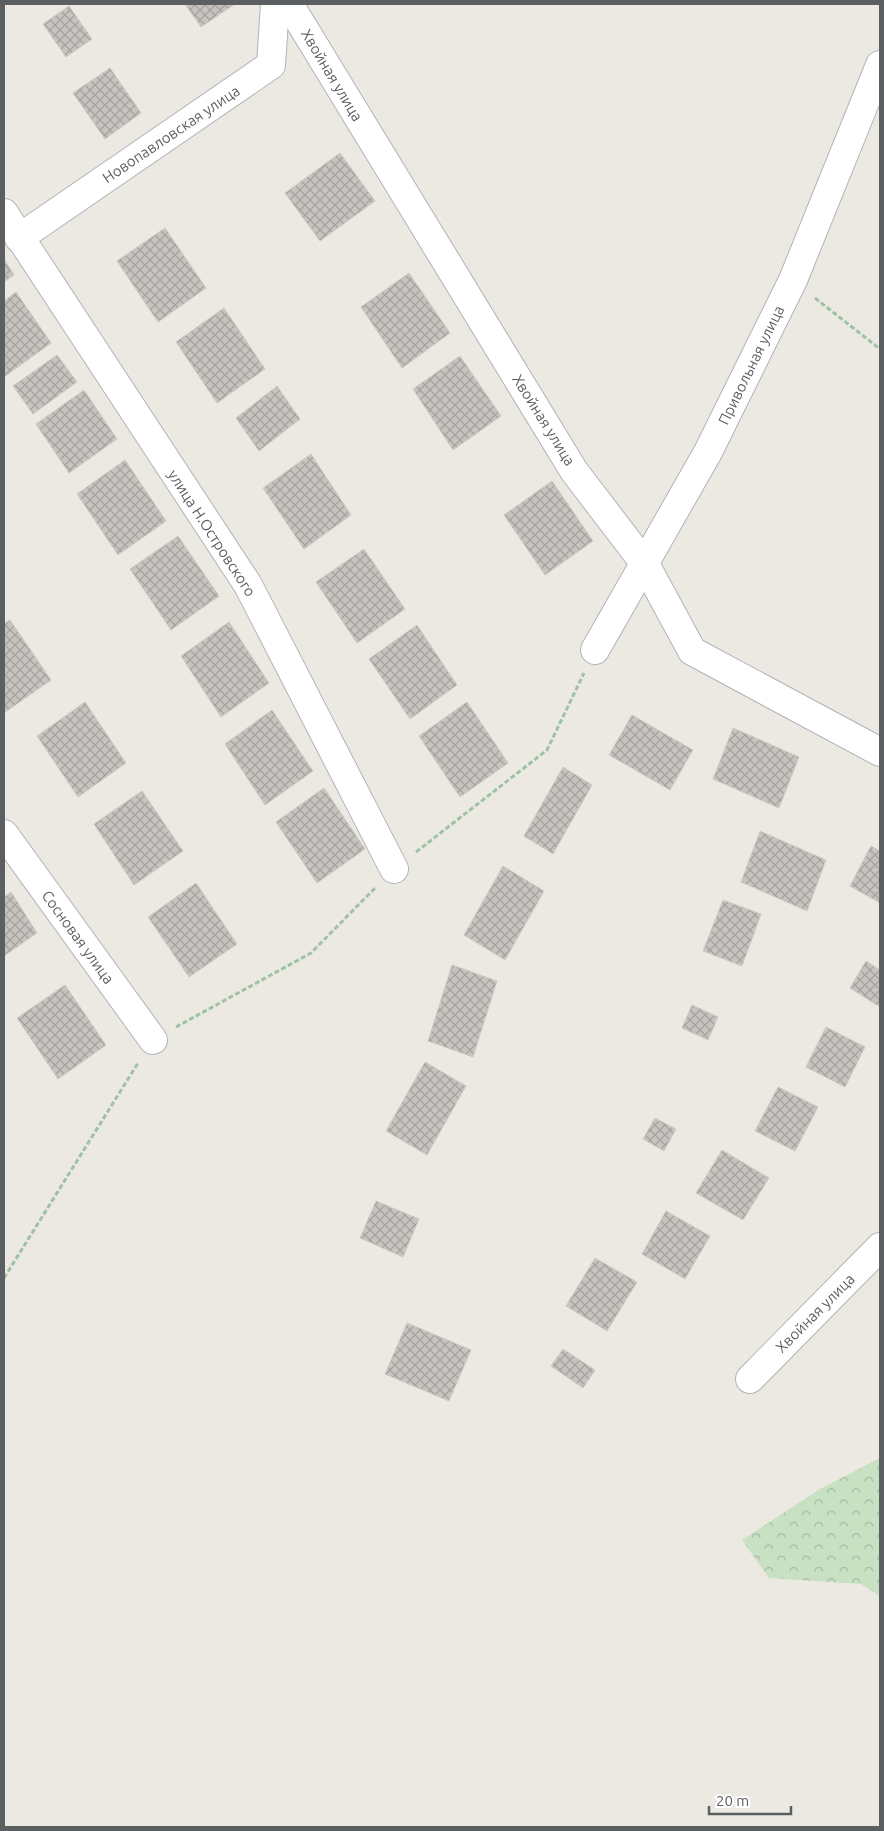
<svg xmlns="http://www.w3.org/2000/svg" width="884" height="1831" font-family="Ubuntu,sans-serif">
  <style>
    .forest { fill: url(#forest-crowns) }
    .building { fill: url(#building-cross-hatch); stroke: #d0cac2 }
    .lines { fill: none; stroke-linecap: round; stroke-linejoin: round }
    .minor-casing { stroke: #b0b4b7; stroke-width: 30 }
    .tertiary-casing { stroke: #b0b4b7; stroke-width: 30 }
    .path { stroke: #9ec3a3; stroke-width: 3; stroke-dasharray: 5 2.5; stroke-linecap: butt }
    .minor { stroke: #fff; stroke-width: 28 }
    .tertiary { stroke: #fff; stroke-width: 28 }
    .labels { text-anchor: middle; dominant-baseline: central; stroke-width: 4; stroke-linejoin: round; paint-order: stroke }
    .street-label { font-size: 15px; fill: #5b5f62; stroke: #fff }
  </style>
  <defs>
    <pattern id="forest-crowns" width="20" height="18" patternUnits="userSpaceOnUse" patternTransform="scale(1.25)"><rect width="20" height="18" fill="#c7e1c2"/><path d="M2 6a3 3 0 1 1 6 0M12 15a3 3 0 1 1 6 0" fill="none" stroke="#a5baa1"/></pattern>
    <pattern id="building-cross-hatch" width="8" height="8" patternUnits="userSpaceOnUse" patternTransform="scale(1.25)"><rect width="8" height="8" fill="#c7c4c0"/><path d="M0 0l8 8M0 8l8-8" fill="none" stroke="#a5a29f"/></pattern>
  </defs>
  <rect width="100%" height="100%" fill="#ece9e3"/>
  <path class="forest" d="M880,1458V1596L861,1584L769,1578L742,1540L820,1489Z"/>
  <g class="building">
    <path d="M185,4H235L201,27Z"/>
    <path d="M69,6L92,39L66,57L43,24Z"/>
    <path d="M110,68L141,113L105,139L73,93Z"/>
    <path d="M340,153L375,201L320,241L285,193Z"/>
    <path d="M165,228L206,288L158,322L117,261Z"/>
    <path d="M4,259L14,275L4,282Z"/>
    <path d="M409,273L450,333L402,368L361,307Z"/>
    <path d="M16,292L51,343L4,377V301Z"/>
    <path d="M224,308L265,369L217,403L176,342Z"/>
    <path d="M57,355L77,382L33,414L13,386Z"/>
    <path d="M460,356L501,416L453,450L413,389Z"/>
    <path d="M277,386L300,419L259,451L236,418Z"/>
    <path d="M84,390L117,439L69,473L36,424Z"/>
    <path d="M311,454L351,515L304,549L263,488Z"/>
    <path d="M125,460L166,521L118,555L77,494Z"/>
    <path d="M552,481L593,541L545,575L504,515Z"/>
    <path d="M178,536L219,596L171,630L130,569Z"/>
    <path d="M364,549L405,609L357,643L316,582Z"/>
    <path d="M10,620L51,680L4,713V624Z"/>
    <path d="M229,622L269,683L221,717L181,656Z"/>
    <path d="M417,625L457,685L410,719L369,659Z"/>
    <path d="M85,702L126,763L78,797L37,736Z"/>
    <path d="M467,702L508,763L460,797L419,736Z"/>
    <path d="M272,710L313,771L265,805L225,744Z"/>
    <path d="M632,715L693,750L670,790L609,755Z"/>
    <path d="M733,728L799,757L779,808L713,779Z"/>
    <path d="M563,767L592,785L553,854L524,836Z"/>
    <path d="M324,788L365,849L317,883L276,822Z"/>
    <path d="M142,791L183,851L134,885L94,824Z"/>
    <path d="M760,831L826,860L807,911L741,882Z"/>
    <path d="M871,846L880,851V903L850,886Z"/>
    <path d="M503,866L544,891L505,960L464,935Z"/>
    <path d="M196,883L237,944L189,977L148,917Z"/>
    <path d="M11,892L37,933L4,956V897Z"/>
    <path d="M723,900L761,914L742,966L703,951Z"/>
    <path d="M866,961L880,970V1007L850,988Z"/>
    <path d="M452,965L497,981L473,1057L428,1041Z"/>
    <path d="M65,985L106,1045L58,1079L17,1018Z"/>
    <path d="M692,1005L718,1017L708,1040L682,1028Z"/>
    <path d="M826,1027L865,1047L845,1087L806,1067Z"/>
    <path d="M425,1062L466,1086L427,1155L386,1131Z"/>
    <path d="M778,1087L818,1107L795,1151L755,1131Z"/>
    <path d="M655,1118L676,1129L664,1151L643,1139Z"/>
    <path d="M722,1150L769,1178L743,1220L696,1193Z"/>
    <path d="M376,1201L419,1219L403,1257L360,1238Z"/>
    <path d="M666,1211L710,1236L685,1279L642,1254Z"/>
    <path d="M595,1258L637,1282L607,1331L566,1306Z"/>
    <path d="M407,1323L471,1350L449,1401L385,1374Z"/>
    <path d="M563,1349L595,1370L583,1388L551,1366Z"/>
  </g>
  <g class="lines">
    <defs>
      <g id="minor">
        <path d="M289,4L574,471L645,564L692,651L880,752"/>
        <path d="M4,213L248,585L394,869"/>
        <path d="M19,238L271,65L275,4"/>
        <path d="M4,834L153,1040"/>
        <path d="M750,1379L880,1247"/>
      </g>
      <path id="tertiary" d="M595,650L708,452L793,280L880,65"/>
    </defs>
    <use href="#minor" class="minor-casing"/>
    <use href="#tertiary" class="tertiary-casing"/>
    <g class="path">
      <path d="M815,298L880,349"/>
      <path d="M416,852L547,750L584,673"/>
      <path d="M176,1027L311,953L376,887"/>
      <path d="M4,1278L138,1063"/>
    </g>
    <use href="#minor" class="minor"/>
    <use href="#tertiary" class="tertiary"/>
  </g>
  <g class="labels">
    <g class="street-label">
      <text transform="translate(332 75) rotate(59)">Хвойная улица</text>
      <text transform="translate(171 134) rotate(-34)">Новопавловская улица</text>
      <text transform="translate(751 365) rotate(-64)">Привольная улица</text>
      <text transform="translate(544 420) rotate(58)">Хвойная улица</text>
      <text transform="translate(212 533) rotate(57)">улица Н.Островского</text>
      <text transform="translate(78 937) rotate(54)">Сосновая улица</text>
      <text transform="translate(815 1313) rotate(-45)">Хвойная улица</text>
    </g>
  </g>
  <rect width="884" height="1831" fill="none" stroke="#5b5f62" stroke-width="10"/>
  <path d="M709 1806v8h82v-8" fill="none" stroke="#5b5f62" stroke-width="2.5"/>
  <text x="716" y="1806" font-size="15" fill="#5b5f62" stroke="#ffffff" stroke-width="4" paint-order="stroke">20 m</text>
</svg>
